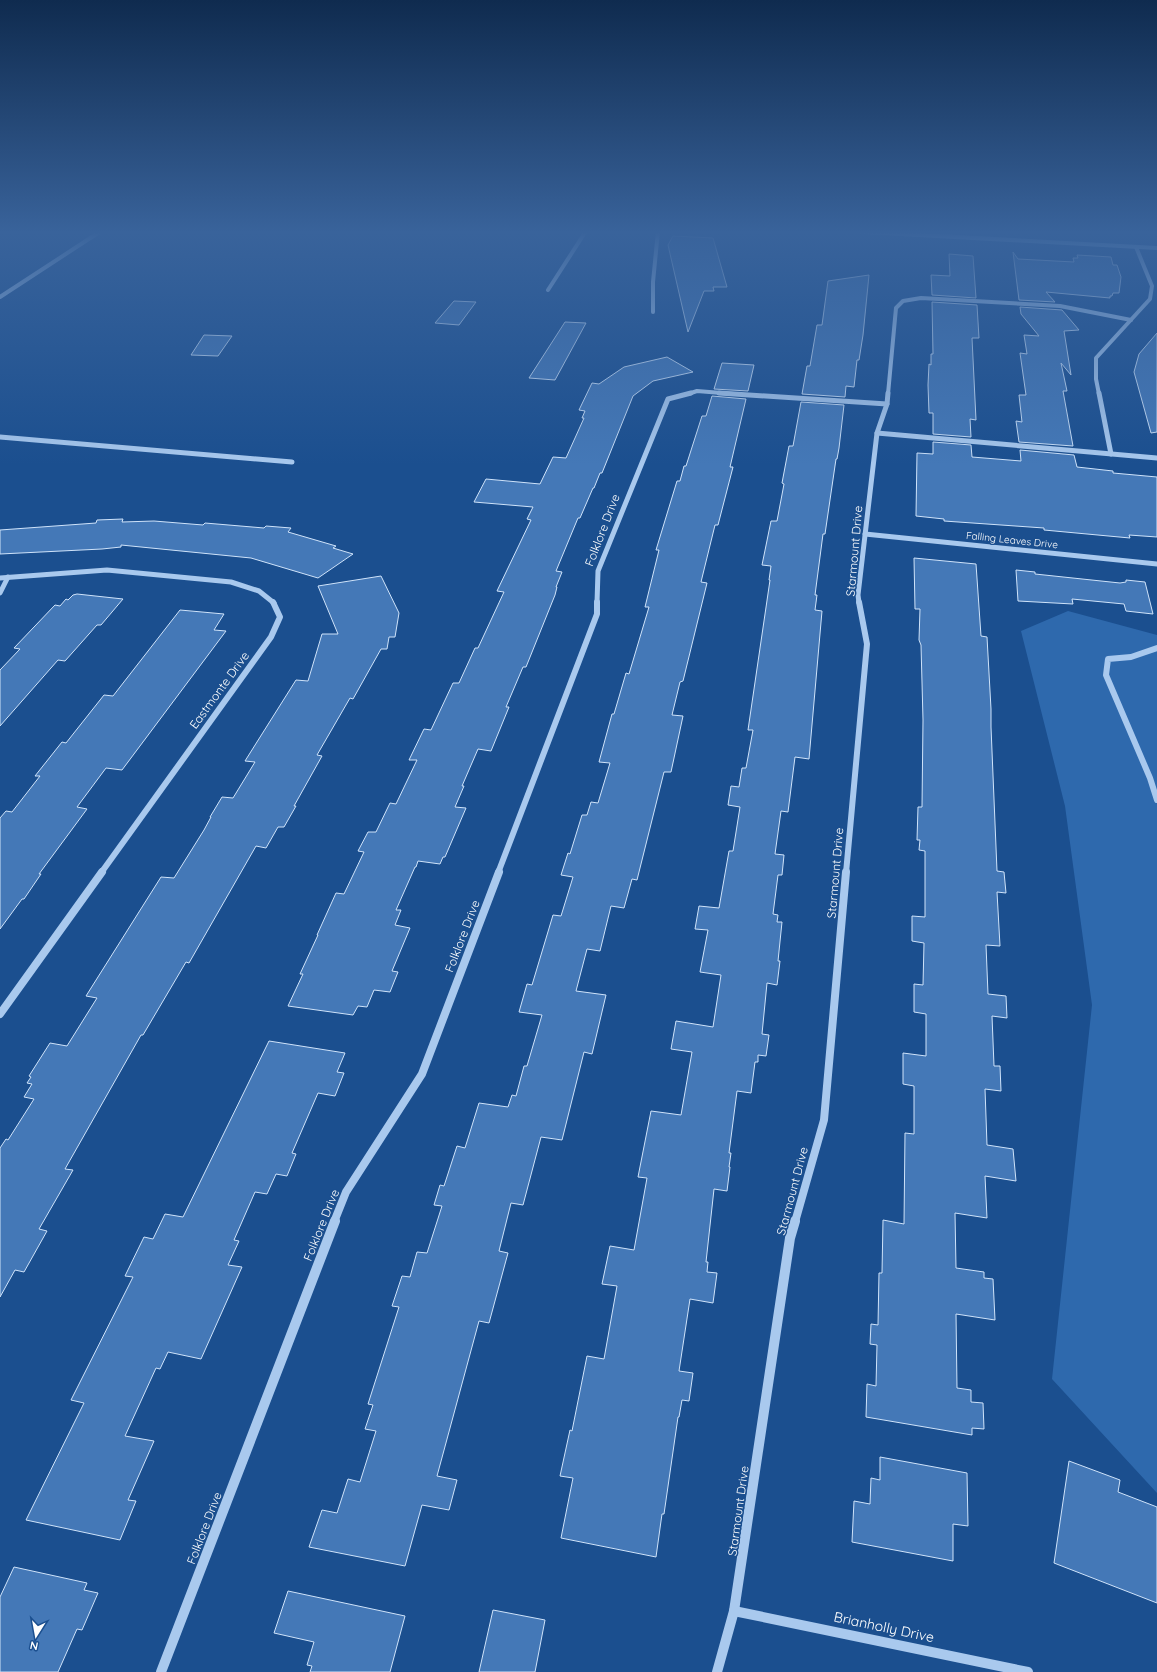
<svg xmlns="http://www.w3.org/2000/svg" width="1157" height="1672" font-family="Quicksand,sans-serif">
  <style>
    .green { fill: #2e69ad }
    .building { fill: #4478b7; stroke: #cfe3fa }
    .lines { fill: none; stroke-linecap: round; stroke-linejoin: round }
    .minor-far4 { stroke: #a9c9ee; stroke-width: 4 }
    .minor-far3 { stroke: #a9c9ee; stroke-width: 5 }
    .minor-far2 { stroke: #a9c9ee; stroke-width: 6 }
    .minor-far1 { stroke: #a9c9ee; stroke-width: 8 }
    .minor { stroke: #a9c9ee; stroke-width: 10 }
    .labels { text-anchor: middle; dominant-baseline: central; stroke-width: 3; stroke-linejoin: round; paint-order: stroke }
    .far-street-label { font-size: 10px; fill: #fff; stroke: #1b4f8f }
    .street-label { font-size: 12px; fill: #fff; stroke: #1b4f8f }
    .near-street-label { font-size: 14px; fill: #fff; stroke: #1b4f8f }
  </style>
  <rect width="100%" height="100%" fill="#1b4f8f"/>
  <path class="green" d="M1068,611L1157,635V1493L1052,1379L1092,1005L1065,806L1021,631Z"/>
  <g class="building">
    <path d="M673,236L713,238L727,287H713L714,291H704L688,332L668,245Z"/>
    <path d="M1013,252L1018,259L1074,262L1073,258H1078L1077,255L1111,257L1113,265H1117L1121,277L1119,293H1113L1112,296H1110V298L1046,292L1055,302L1019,300Z"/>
    <path d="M949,254L973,256L976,298L932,295L931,275L950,276Z"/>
    <path d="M869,275L863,335L859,360H857L854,387L846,386L845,397L802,394L807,366H810L817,325H822L828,281Z"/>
    <path d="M454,301L476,302L459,325L435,323Z"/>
    <path d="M932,302L977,305L979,338H972L976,420L970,419L971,437L933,434V413H929L928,385L929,364L931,365V354H933Z"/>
    <path d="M1020,307L1062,310L1079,330L1064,331L1071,375L1061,363L1067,391H1063L1073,446L1019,442L1016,421L1022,422L1019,395H1026L1020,353L1027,354L1024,335L1039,336L1021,314Z"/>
    <path d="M565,322L586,323L555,380L529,378Z"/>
    <path d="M1157,333V432L1151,433L1134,372L1139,354Z"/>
    <path d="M204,335L232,336L218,356L191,355Z"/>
    <path d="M667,357L693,372L653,381L633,396L602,473H600L594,488H593L580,518H578L556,571L562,572L556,587H557L555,595L526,667H523L506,707H509L491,751L478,749L462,786H464L455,807L466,808L445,857H443L440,864L418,861L416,867H415L396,910H401L395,925L410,928L392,971L398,972L390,992L374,990L367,1007L358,1006L353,1015L288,1006L303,974H300L318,935H317L336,893L344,894L364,852L358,851L368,832H376L390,803L396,804L417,760H409L424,729L431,730L453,683H459L475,648H478L504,592L497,591L531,520L527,519L533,507L474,502L486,479L540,484L553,457L566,458L584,418H582L585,411L579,410L592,383L599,384L624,367Z"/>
    <path d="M722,363L754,365L748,391L714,389Z"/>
    <path d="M712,396L746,399L730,467H733L718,525H715L701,582L707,583L683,681L680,682L672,715L683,716L671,772H664L637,880L632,879L624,908L611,906L600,951L587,949L576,991L606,995L592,1054L584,1052L562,1140L541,1137L523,1205L511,1203L499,1251L508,1253L489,1323L479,1321L437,1476L457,1480L449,1510L422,1505L405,1566L309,1547L322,1510L337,1513L348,1479L360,1482L376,1431L365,1429L373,1405L368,1404L399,1307L392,1306L402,1276L410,1277L417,1252L427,1253L442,1206L434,1205L440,1185L444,1186L457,1146L465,1148L479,1103L508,1107L512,1095L516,1096L524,1066H527L542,1015L519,1012L527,984L532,985L553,915L561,916L573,877L561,875L568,853L570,854L582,815H587L591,802L598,803L610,763L599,762L612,714H614L626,673L629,674L649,607H645L659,550H656L677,481H680L684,466H686L702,416H706Z"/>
    <path d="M801,402L844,405L839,448L837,459H836L825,534H823L815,595H817L815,610L822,611L809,759L795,757L788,812L781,811L775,854L784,855L782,875H778L773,914L778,915L777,922H782L778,961H780L777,985L767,983L762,1034L769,1035L766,1056L758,1055V1062H755L751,1093L737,1091L729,1153H731L729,1167H730L727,1191L714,1189L706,1262H708L707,1272L717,1273L713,1303L690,1299L679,1371L693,1373L689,1401L682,1400L679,1417H678L664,1514H662L656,1557L561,1538L573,1478L560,1476L570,1430L572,1431L587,1356L604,1359L617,1286L602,1284L610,1246L634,1250L647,1178L638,1177L651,1111L681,1115L692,1052L671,1049L676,1021L713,1027L721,975L700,972L708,930L695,929L699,906L719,908L729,851H733L740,807L728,805L731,786L739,787L742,768H746L753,730H748L770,580H769L771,566L762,565L771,521H777L784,484L782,483L789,446H793Z"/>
    <path d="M933,442L971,445L972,457L1021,461L1020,450L1074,455L1077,467L1113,471V473L1157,477V537L1129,535L1130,538L1044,530V528L944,521V519L916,516L917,453L933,454Z"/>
    <path d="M123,519L122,522L154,521L203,525L205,523L264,528L266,526L291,528L288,532L336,546L333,548L353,554L318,578L251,558L121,545V547L102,549L0,554V530L96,523L97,520Z"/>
    <path d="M914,558L976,564L981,636L987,637L991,709V727L997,871L1004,872L1006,893L997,892L1000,946L986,945L988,994L1006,996L1007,1018L992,1016L994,1066H1000L1001,1091L985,1089L987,1145L1013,1149L1016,1181L985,1176L987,1218L955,1213L956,1268L984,1272V1278L993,1279L995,1320L956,1314L957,1388L971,1390V1402L983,1403L984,1429L972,1428V1435L866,1417L867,1384L876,1386L877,1345L870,1344L871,1324L878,1325L879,1273H882L883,1220L904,1224L905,1133L914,1134V1086L903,1084V1053L926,1056V1014L914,1012V984L923,985L924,943L912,941V916L925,917V851L919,850L920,840H917L918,807H922L923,720L921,645L919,640L920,609H915Z"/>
    <path d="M1016,570L1035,572V574L1120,583L1126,582V580L1145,582L1153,614L1126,611L1124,604L1072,599L1073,604L1018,601Z"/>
    <path d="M381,576L399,613L395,637H389L387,649H381L353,699L350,698L317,755L322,756L294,806H296L284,827H278L266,848L256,846L189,963L186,962L143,1035H141L65,1169L73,1170L39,1229L47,1231L24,1272L15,1270L0,1297V1148L6,1139L8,1140L34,1099L24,1097L32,1084L27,1083L31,1077L29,1076L50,1043L67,1046L97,998L86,996L161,877L174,878L204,830L211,817H210L222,797L233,798L255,762L245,761L296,680L308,681L322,634H338L318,586Z"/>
    <path d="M77,594L123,599L101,625H97L65,661L58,660L0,726V670L20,649L14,648L55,605L60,606L66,599L68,600L73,595Z"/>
    <path d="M180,610L224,614L214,630L226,631L223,635L122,770L106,768L77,807L87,809L39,874H41L24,899H22L0,929V818L6,811L12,812L40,776H35L62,742L66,743L104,695L113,696Z"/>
    <path d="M269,1041L345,1053L337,1072L344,1073L335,1096L318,1093L292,1153L296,1154L287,1176L276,1174L267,1194L255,1192L234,1240L239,1241L228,1265L242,1267L201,1359L168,1352L160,1369L156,1368L125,1436L154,1441L128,1500L136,1501L120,1540L26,1520L84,1403L71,1400L133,1277L125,1276L144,1237L153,1239L165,1214L183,1217Z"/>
    <path d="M880,1457L967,1473L968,1526L953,1524V1561L852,1542L854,1501L870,1504L871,1478L880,1480Z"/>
    <path d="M1069,1461L1120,1480L1118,1492L1157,1507V1603L1054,1563Z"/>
    <path d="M14,1567L87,1583L84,1590L98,1593L82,1630L77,1629L58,1672H0V1597Z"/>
    <path d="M288,1591L405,1616L390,1672H310L312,1666L307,1665L314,1642L274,1633Z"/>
    <path d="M493,1610L545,1620L535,1672H479Z"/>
  </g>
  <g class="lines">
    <g class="minor-far4">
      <path d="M847,231L1157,248"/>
      <path d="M548,290L586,231"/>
      <path d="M0,297L101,231"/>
      <path d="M653,312V282L658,231"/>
      <path d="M688,394L697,391L734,394"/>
      <path d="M888,394L896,308L903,301L921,298L1060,306L1131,320"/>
      <path d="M1099,394L1096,379V358L1150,299L1152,286L1136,247"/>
    </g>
    <g class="minor-far3">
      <path d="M719,393L887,404"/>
      <path d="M1099,393L1111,454"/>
      <path d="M877,433L1157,458"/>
      <path d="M0,437L292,462"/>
      <path d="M865,534L1157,564"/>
      <path d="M0,578L107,570L231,582L259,591L274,603"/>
      <path d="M0,593L8,577"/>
      <path d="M597,603L598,571L668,399L691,393"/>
      <path d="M859,603L858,595L877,433L887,404L888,393"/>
    </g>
    <g class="minor-far2">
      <path d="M1157,648L1131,657L1108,659L1106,675L1150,778L1157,800"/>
      <path d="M101,873L271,637L280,617L273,602"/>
      <path d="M498,873L597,614V602"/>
      <path d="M846,873L867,644L859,602"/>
    </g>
    <g class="minor-far1">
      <path d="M0,1014L102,872"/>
      <path d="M334,1222L346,1192L422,1074L499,872"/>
      <path d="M795,1222L824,1120L846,872"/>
    </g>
    <g class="minor">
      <path d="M734,1611L1028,1672"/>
      <path d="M161,1672L335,1221"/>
      <path d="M717,1672L734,1611L790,1238L795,1221"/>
    </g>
  </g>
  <linearGradient id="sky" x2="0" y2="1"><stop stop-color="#0f2b4f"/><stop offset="0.5" stop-color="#39639b"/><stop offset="1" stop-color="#39639b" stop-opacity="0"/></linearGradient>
  <rect width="1157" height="465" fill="url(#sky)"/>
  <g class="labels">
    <g class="far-street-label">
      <text transform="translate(1012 540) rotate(6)">Falling Leaves Drive</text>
    </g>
    <g class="street-label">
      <text transform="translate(602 530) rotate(-69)">Folklore Drive</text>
      <text transform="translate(854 551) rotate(-85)">Starmount Drive</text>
      <text transform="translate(219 690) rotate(-54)">Eastmonte Drive</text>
      <text transform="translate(835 873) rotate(-85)">Starmount Drive</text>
      <text transform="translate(462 936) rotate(-69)">Folklore Drive</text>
      <text transform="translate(792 1191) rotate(-75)">Starmount Drive</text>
      <text transform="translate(321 1225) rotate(-68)">Folklore Drive</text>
      <text transform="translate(738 1511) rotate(-82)">Starmount Drive</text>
      <text transform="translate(204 1528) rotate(-69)">Folklore Drive</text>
    </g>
    <g class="near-street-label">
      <text transform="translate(884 1627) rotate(12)">Brianholly Drive</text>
    </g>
  </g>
  <g transform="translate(36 1636) rotate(191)" stroke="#1b4f8f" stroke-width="3" paint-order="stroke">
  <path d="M0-3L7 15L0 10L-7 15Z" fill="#ffffff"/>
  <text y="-6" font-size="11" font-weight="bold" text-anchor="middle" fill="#ffffff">N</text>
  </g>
</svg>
